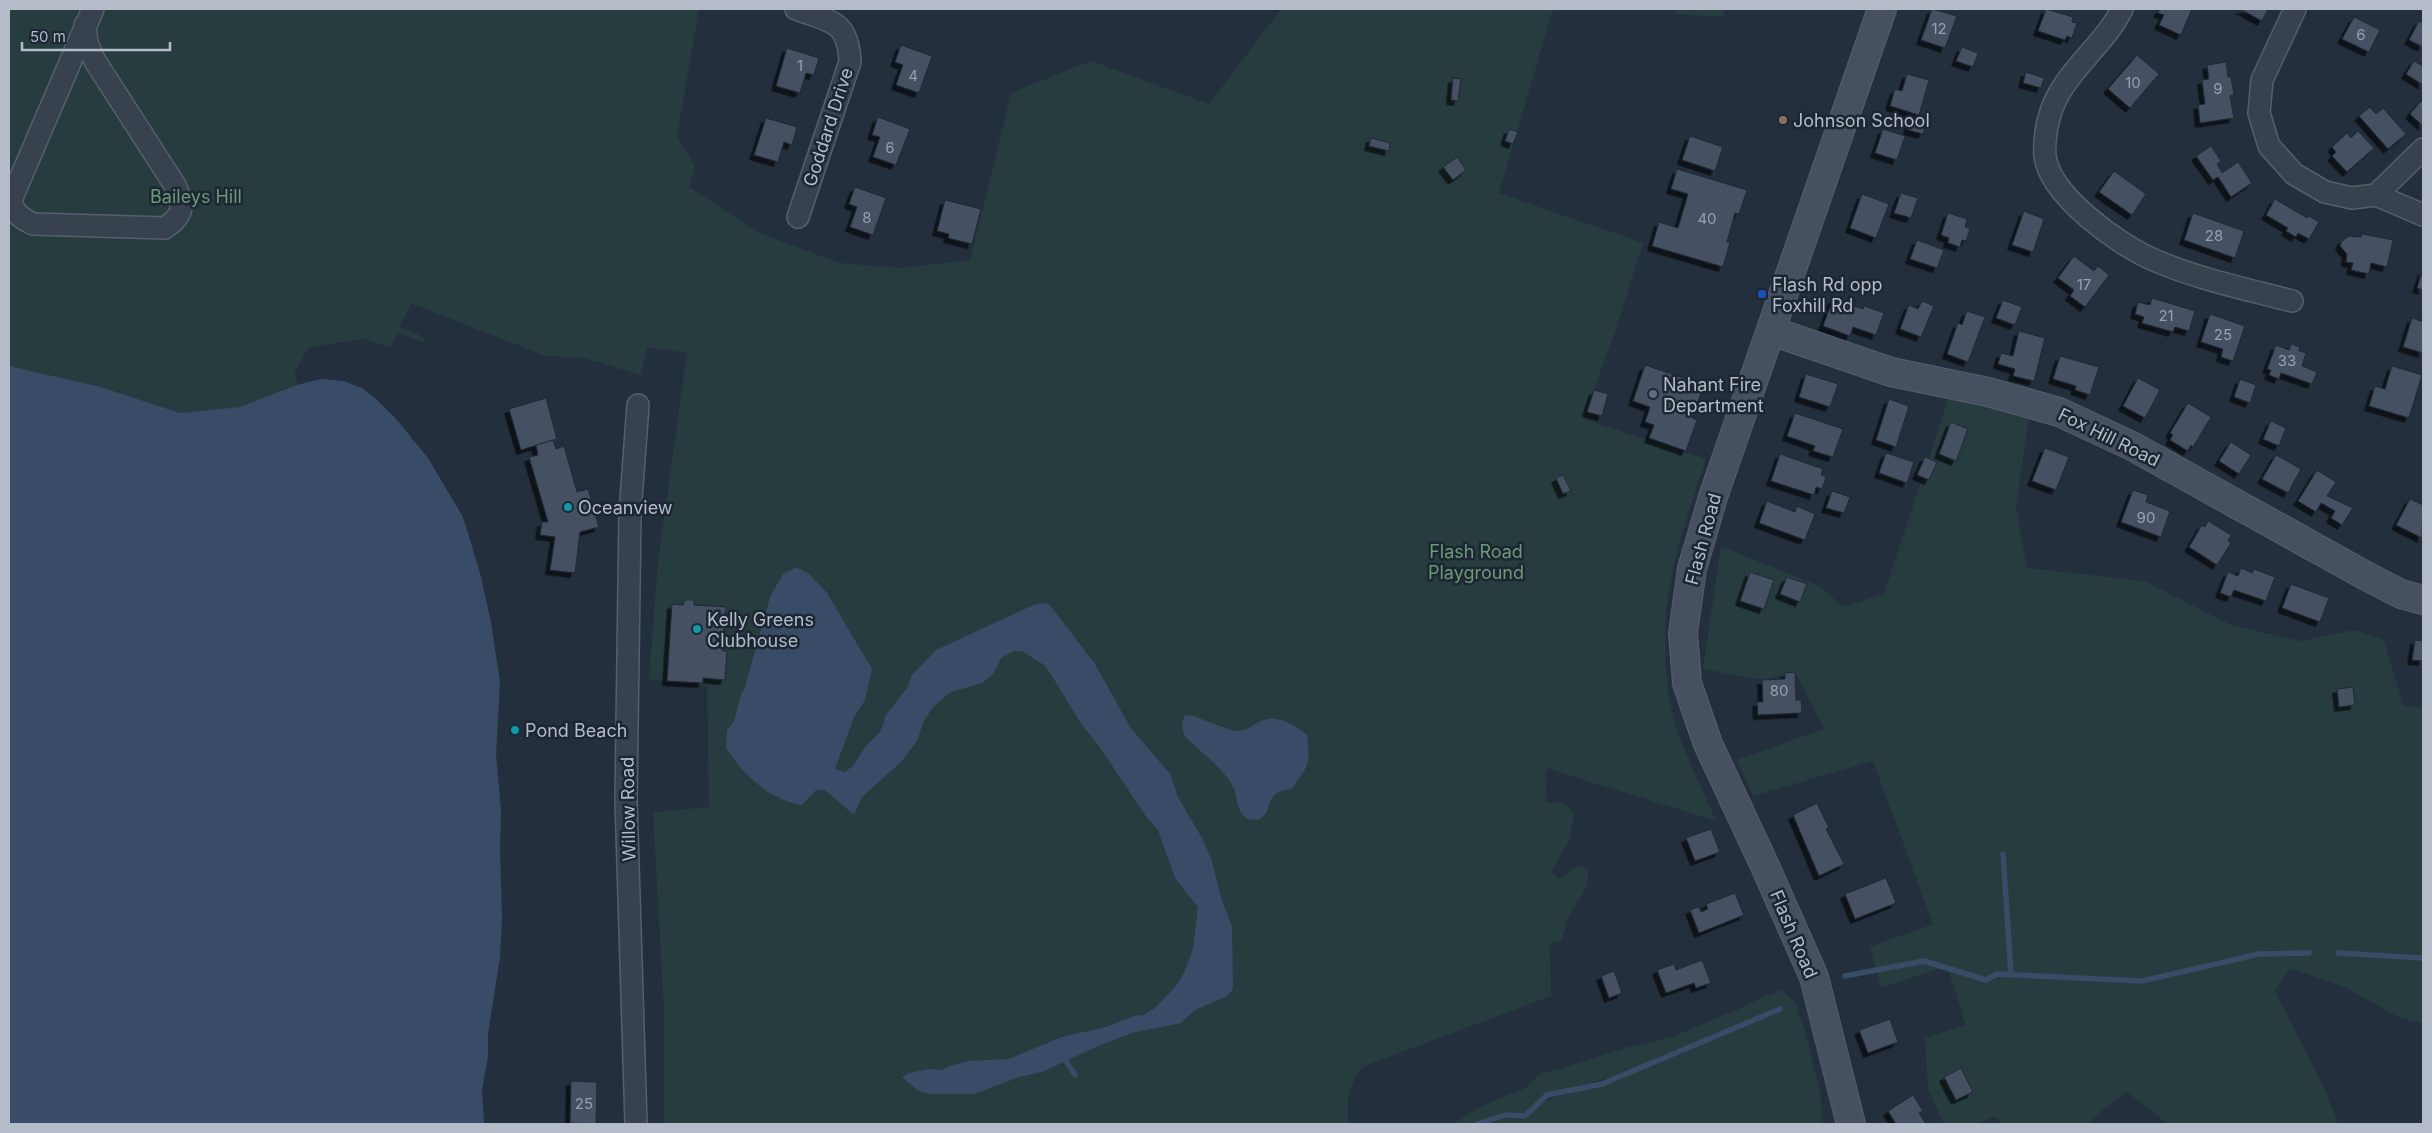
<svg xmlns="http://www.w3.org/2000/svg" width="2432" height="1133" font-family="Inter,sans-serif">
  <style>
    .green { fill: #263c3f; fill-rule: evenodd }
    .water { fill: #394c67 }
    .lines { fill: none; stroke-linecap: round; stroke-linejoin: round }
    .stream { stroke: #394c67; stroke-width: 5.5 }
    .building { fill: #455162; stroke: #1f2835; filter: url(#shadow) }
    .street-casing { stroke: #565f6c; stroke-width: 24 }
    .secondary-casing { stroke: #565f6c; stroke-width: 30 }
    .street { stroke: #38414e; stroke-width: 21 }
    .secondary { stroke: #465061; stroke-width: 28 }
    .education-dot { fill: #8d6e63; stroke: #1d2633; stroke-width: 2 }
    .transit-dot { fill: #1a4fb4; stroke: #1d2633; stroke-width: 2 }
    .service-dot { fill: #5c6f8a; stroke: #1d2633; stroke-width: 2 }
    .culture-dot { fill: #0f9aa8; stroke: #1d2633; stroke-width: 2 }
    .labels { text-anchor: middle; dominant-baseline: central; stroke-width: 5; stroke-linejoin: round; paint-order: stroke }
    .number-label { font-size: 15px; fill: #98a1af }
    .poi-label { font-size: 18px; fill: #b4bcc9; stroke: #1d2633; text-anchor: start }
    .street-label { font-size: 18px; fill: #b4bcc9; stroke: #1d2633 }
    .park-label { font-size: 18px; fill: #6b9a76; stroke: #1d2633 }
  </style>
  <defs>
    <filter id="shadow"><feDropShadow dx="-4.5" dy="4.5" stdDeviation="0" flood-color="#0009"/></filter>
  </defs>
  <rect width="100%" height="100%" fill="#242f3e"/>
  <g class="green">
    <path d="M9,9H699L677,136L695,167L689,187L757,232L840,263L901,268L970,260L1011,93L1091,61L1209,104L1281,9H1553L1499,193L1643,243L1616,329L1583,419L1706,459C1682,533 1661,586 1666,666C1668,682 1668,700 1673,716C1683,752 1701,786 1716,821L1546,768L1547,803C1560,803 1565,801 1574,814L1569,842L1551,871L1558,880L1574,868L1581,866L1587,869C1592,886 1580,897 1572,910C1567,918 1565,931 1561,941L1550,944L1551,996L1364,1066C1348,1086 1346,1099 1349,1124H664V1012L653,812L709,807L707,685L649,679L658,561L687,353L647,347L641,375L584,358L545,356L411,303L400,327L418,334L427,343L398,333L391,347L364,339L309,347L295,371L297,385L240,407L180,413L101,387L9,366Z"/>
    <path d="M1676,9H1724V17L1675,14Z"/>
    <path d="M1953,385L2031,404L2016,506L2027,568L2144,581L2231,625L2300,641L2354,630L2384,640L2403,705L2423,708V1024L2398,1017L2344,987L2290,968L2275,991L2328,1096L2338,1124H2168L2127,1092L2099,1113L2089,1124H2003L1995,1117L1974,1124H1944L1928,1089L1925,1038L1966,1025L1947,966L1881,988L1870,947L1933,924L1873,761L1753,796L1737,760L1824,729L1795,672L1762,680L1703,669L1721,546L1821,587L1843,607L1884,594Z"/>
    <path d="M1783,990L1795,1002L1806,1035L1820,1093L1823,1124H1453L1480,1107L1525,1088L1541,1073L1559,1069L1632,1046L1669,1038L1746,1006L1762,997ZM1613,1077V1078L1545,1101L1550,1093Z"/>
  </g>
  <g class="water">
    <path d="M9,366L101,387L180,413L240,407L297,385L321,379L344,381L362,388L376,399L397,420L428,458L463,517L480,573L491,622L500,682L496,755L501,810L500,851L502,918L500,957L488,1034V1056L482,1090L484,1124H9Z"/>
    <path d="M797,567L810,575L827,593L872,669L865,700L854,717L835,769L844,772L852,767L866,746L881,731L886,715L907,688L912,675L936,650L1029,607L1040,603L1049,604L1095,664L1130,727L1170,774L1178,797L1202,838L1212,861L1220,895L1232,927L1233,989L1227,996L1195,1010L1181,1023L1132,1033L1098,1046L1042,1072L1019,1077L974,1094H928L917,1090L902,1077L909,1073L929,1069L942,1070L950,1066L968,1061L1009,1059L1062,1037L1106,1027L1134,1016L1144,1015L1155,1008L1175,987L1184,973L1193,949L1198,907L1175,878L1158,830L1145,815L1099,746L1082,725L1052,676L1044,665L1022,651H1014L1001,658L993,674L982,683L951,692L935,705L924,720L917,741L901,762L862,797L854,815L825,790H816L802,805C770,800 743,775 726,748L727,730L734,721L741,695L745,687L770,597L783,574Z"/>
    <path d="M1191,715C1199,718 1233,732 1239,731C1249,730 1255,723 1264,720C1279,715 1296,726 1307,735C1308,746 1311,761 1304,771C1300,778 1296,781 1293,788C1286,791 1278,790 1273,797C1267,804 1270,815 1259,819C1255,821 1248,820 1245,817C1236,810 1238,798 1234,789C1224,767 1199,752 1184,735L1182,726L1184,716Z"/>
  </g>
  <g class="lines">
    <g class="stream">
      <path d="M2003,854L2011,974"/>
      <path d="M2338,953L2423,958"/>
      <path d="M1845,976L1924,961L1986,980L1997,974L2142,981L2259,954L2309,953"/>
      <path d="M1062,1055L1075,1075"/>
      <path d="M1477,1124L1505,1115L1525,1116L1547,1095L1602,1084L1780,1009"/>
    </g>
  </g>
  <g class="building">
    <path d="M1932,9L1957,16L1945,48L1921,40Z"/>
    <path d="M2046,9L2073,17L2072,22L2077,23L2072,38L2067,36L2065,40L2038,31Z"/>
    <path d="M2160,9H2192L2181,35L2159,25L2164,15L2158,13Z"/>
    <path d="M2240,9H2268L2262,21Z"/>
    <path d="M2354,17L2380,30L2369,52L2342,39Z"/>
    <path d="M2419,21L2423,23V47L2409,40Z"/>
    <path d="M901,45L932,56L919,93L896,85L903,65L895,62Z"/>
    <path d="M1962,47L1978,53L1973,67L1956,61Z"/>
    <path d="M787,48L819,58L814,75L806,73L800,93L776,86Z"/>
    <path d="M2137,55L2159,74L2130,108L2108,89Z"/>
    <path d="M2414,61L2423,66V85L2406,74Z"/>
    <path d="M2226,62L2228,77H2231L2234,95L2230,96L2234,118L2200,123L2198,105L2205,104L2202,80L2209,79L2207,65Z"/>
    <path d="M2026,72L2044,78L2041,88L2023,83Z"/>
    <path d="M1907,74L1929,80L1919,115L1890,106L1895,89L1902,91Z"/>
    <path d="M1453,78L1461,79L1458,101L1451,100Z"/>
    <path d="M2421,101L2423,103V126L2410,114Z"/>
    <path d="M2370,107L2376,114L2383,108L2406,134L2388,149L2359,116Z"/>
    <path d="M878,117L910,129L896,165L873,157L880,137L872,135Z"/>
    <path d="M766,118L797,127L792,145L784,142L778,162L754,155Z"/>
    <path d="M1911,119L1926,123L1923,134L1908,130Z"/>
    <path d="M1509,129L1518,132L1513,144L1505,141Z"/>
    <path d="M1883,129L1905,136L1897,160L1875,153Z"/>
    <path d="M2358,131L2374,148L2347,172L2332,156L2336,152L2332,147L2347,133L2351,138Z"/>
    <path d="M1690,136L1723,147L1715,171L1682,160Z"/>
    <path d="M1371,138L1390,143L1389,151L1369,146Z"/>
    <path d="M2211,146L2221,161L2217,164L2222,173L2238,162L2252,183L2231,197L2218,177L2213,180L2196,156Z"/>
    <path d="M1457,157L1466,170L1453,180L1443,167Z"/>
    <path d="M1677,169L1747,190L1739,214L1735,213L1727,242L1730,243L1723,267L1652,246L1659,222L1678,228L1688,194L1671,189Z"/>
    <path d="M2114,171L2146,194L2132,215L2099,192Z"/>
    <path d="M855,187L886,198L873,235L850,227L857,207L849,204Z"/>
    <path d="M1901,193L1918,198L1911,218L1894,213Z"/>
    <path d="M1862,194L1889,204L1876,238L1850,228Z"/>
    <path d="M2275,199L2307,218L2309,216L2319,222L2309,239L2298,233L2296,237L2286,231L2288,228L2266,215Z"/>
    <path d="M945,200L981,209L972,244L948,238L949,234L937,231Z"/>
    <path d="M2024,211L2044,219L2033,252L2012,245Z"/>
    <path d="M1948,213L1967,219L1965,227L1970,229L1966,241L1962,240L1960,247L1948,243L1949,238L1941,235Z"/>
    <path d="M2193,213L2244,231L2235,258L2184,240Z"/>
    <path d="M2362,234L2393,240L2387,267L2371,263L2369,274L2351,270L2353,263L2346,262L2347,254L2340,246L2342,241L2349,236L2361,237Z"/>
    <path d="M1917,240L1944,250L1937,268L1910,259Z"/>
    <path d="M2074,256L2094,271L2098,266L2109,275L2085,307L2070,296L2074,290L2058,278Z"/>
    <path d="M2423,270V290L2417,288Z"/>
    <path d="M2152,298L2195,311L2189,331L2175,327L2173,332L2142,323L2144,317L2135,314L2138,302L2150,305Z"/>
    <path d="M1833,299L1863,309L1864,306L1884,313L1876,335L1853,327L1850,336L1823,326Z"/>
    <path d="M2003,300L2022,307L2015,325L1996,318Z"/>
    <path d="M1922,301L1934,306L1921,337L1900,329L1909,305L1918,309Z"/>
    <path d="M1967,311L1985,317L1968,362L1947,354L1958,323L1962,325Z"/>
    <path d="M2210,314L2245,326L2233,361L2221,357L2223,349L2201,342Z"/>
    <path d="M2412,318L2423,322V353L2403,347Z"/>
    <path d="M2019,331L2045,338L2034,381L2013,376L2015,369L1998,364L2001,353L2013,356Z"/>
    <path d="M2291,344L2300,347L2299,351L2306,353L2302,366L2317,372L2312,384L2281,373L2279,379L2269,375L2271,370L2267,369L2276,345L2289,350Z"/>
    <path d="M2060,356L2099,367L2090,395L2075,390L2076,386L2053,379Z"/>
    <path d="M1645,365L1704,385L1692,418L1697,420L1686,451L1649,438L1654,425L1645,422L1650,407L1633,401Z"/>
    <path d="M2392,366L2422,375L2409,418L2369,406L2375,386L2385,389Z"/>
    <path d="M1806,374L1838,384L1830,407L1799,397Z"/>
    <path d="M2138,378L2160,390L2145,418L2123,406Z"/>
    <path d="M2240,379L2256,385L2250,403L2234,397Z"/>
    <path d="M1594,390L1608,394L1602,416L1587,412Z"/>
    <path d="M546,398L557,439L521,450L509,409Z"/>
    <path d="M1889,399L1909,406L1896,447L1876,440Z"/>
    <path d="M2188,403L2211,417L2193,447L2191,445L2188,451L2170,440L2173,435L2170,433Z"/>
    <path d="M1795,413L1843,429L1833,457L1813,451L1815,446L1787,436Z"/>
    <path d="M2271,421L2286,428L2279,446L2263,439Z"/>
    <path d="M1951,422L1968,429L1956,461L1939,454Z"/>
    <path d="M553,440L556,449L564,446L577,492L588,489L599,527L580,532L575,573L550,570L555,537L540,535L542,522H548L529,457L538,455L536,445Z"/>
    <path d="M2231,442L2251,455L2239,474L2219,461Z"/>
    <path d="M2045,448L2069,457L2056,490L2032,481Z"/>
    <path d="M1886,453L1914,462L1907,483L1879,473Z"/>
    <path d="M1780,454L1823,469L1821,475L1826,477L1822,489L1816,487L1814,495L1771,481Z"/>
    <path d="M2276,455L2301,469L2288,493L2262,479Z"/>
    <path d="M1925,457L1937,462L1929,480L1917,475Z"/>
    <path d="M2317,470L2336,482L2327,496L2353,508L2342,525L2331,518L2335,511L2321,503L2316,512L2298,501Z"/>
    <path d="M1563,475L1571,491L1563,494L1556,478Z"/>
    <path d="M2133,490L2148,495L2146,502L2170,511L2161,537L2121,522Z"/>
    <path d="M1832,491L1850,497L1844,513L1826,508Z"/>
    <path d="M2410,499L2423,505L2422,538L2396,525Z"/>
    <path d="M1767,501L1795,512L1797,506L1815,514L1805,540L1759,523Z"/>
    <path d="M2208,521L2231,535L2228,541L2231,543L2217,565L2189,547L2202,525L2205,527Z"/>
    <path d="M2241,568L2252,573L2254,569L2275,577L2266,601L2234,590L2231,597L2220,593L2228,572L2238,576Z"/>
    <path d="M1750,572L1774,580L1764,609L1740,601Z"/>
    <path d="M1787,577L1807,584L1800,602L1780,594Z"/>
    <path d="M2291,584L2329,598L2320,622L2282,608Z"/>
    <path d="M684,600H694V605L726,607L723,651H727L725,680L703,678V683L667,681L672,604L683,605Z"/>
    <path d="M2415,640L2423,641V661L2412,660Z"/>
    <path d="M1795,672L1796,700H1801L1802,713L1758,715L1757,702H1763L1762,680L1785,679V673Z"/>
    <path d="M2353,687L2355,705L2339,707L2337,689Z"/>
    <path d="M1817,803L1829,828L1826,829L1844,864L1819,876L1793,815Z"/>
    <path d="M1711,829L1720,852L1695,861L1686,838Z"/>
    <path d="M1886,878L1896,903L1855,919L1845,894Z"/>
    <path d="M1735,893L1744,915L1699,933L1690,910L1699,907L1701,912L1708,909L1706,904Z"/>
    <path d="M1702,960L1711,983L1696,988L1694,983L1666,993L1657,970L1674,964L1676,970Z"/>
    <path d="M1614,971L1622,993L1609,998L1601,976Z"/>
    <path d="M1890,1019L1898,1042L1868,1053L1859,1030Z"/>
    <path d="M1961,1068L1973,1092L1956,1100L1944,1077Z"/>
    <path d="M571,1081L597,1082L596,1124L570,1123Z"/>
    <path d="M1913,1095L1923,1111L1919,1113L1926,1124H1896L1888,1111Z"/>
  </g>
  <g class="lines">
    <defs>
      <g id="street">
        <path d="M796,9C831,22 848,20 850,62L798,217"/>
        <path d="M2122,9C2103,48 2060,74 2049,118C2046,128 2044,145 2045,156C2050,196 2119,245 2154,260C2198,279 2246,289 2292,301"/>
        <path d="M2295,9L2262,80L2259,113L2269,146L2294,174L2325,192L2352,198L2376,195L2423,149"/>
        <path d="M85,25L87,43L95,61L176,187C183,208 185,214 165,228L33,224C21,218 14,214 11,200L93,9"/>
        <path d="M2376,195L2423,215"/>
        <path d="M636,1124L626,800L630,513L638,405"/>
      </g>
      <g id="secondary">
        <path d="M1772,331L1891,372L1988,392L2059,412L2132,446L2368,577L2401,594L2423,600"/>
        <path d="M1851,1124L1814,977L1764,864L1708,744L1687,683L1683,633L1692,569L1713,497L1882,9"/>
      </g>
    </defs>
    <use href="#street" class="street-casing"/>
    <use href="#secondary" class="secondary-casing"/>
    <use href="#street" class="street"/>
    <use href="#secondary" class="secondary"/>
  </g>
  <circle class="education-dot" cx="1783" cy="120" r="5"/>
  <rect class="transit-dot" x="1757" y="289" width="10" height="10" rx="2.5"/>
  <circle class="service-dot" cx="1653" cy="394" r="5"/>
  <g class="culture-dot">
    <circle cx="568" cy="507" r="5"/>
    <circle cx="697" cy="629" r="5"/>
    <circle cx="515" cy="730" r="5"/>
  </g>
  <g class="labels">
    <g class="number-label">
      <text x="1939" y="28">12</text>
      <text x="2361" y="34">6</text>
      <text x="800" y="65">1</text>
      <text x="913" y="75">4</text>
      <text x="2133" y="82">10</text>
      <text x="2218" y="88">9</text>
      <text x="890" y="147">6</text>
      <text x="867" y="217">8</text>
      <text x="1707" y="218">40</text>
      <text x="2214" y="235">28</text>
      <text x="2084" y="284">17</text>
      <text x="2166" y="315">21</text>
      <text x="2223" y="334">25</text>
      <text x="2287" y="360">33</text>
      <text x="2146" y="517">90</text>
      <text x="1779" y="690">80</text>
      <text x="584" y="1103">25</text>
    </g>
    <g class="poi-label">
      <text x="1793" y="120">Johnson School</text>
      <text x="1772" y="284">Flash Rd opp<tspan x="1772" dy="21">Foxhill Rd</tspan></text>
      <text x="1663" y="384">Nahant Fire<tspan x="1663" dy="21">Department</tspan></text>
      <text x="578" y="507">Oceanview</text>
      <text x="707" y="619">Kelly Greens<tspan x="707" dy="21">Clubhouse</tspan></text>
      <text x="525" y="730">Pond Beach</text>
    </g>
    <g class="street-label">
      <text transform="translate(828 127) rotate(-72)">Goddard Drive</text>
      <text transform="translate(2109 437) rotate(26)">Fox Hill Road</text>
      <text transform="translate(1703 539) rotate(-75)">Flash Road</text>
      <text transform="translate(628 809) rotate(-91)">Willow Road</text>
      <text transform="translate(1794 934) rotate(67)">Flash Road</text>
    </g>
    <g class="park-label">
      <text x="196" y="196">Baileys Hill</text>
      <text x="1476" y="551">Flash Road<tspan x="1476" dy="21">Playground</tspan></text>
    </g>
  </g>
  <rect width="2432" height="1133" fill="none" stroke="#b4bcc9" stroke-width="20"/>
  <path d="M22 42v8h148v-8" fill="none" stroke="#b4bcc9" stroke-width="2.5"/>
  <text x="30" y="42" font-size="15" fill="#b4bcc9" stroke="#1d2633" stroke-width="4" paint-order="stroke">50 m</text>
</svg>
